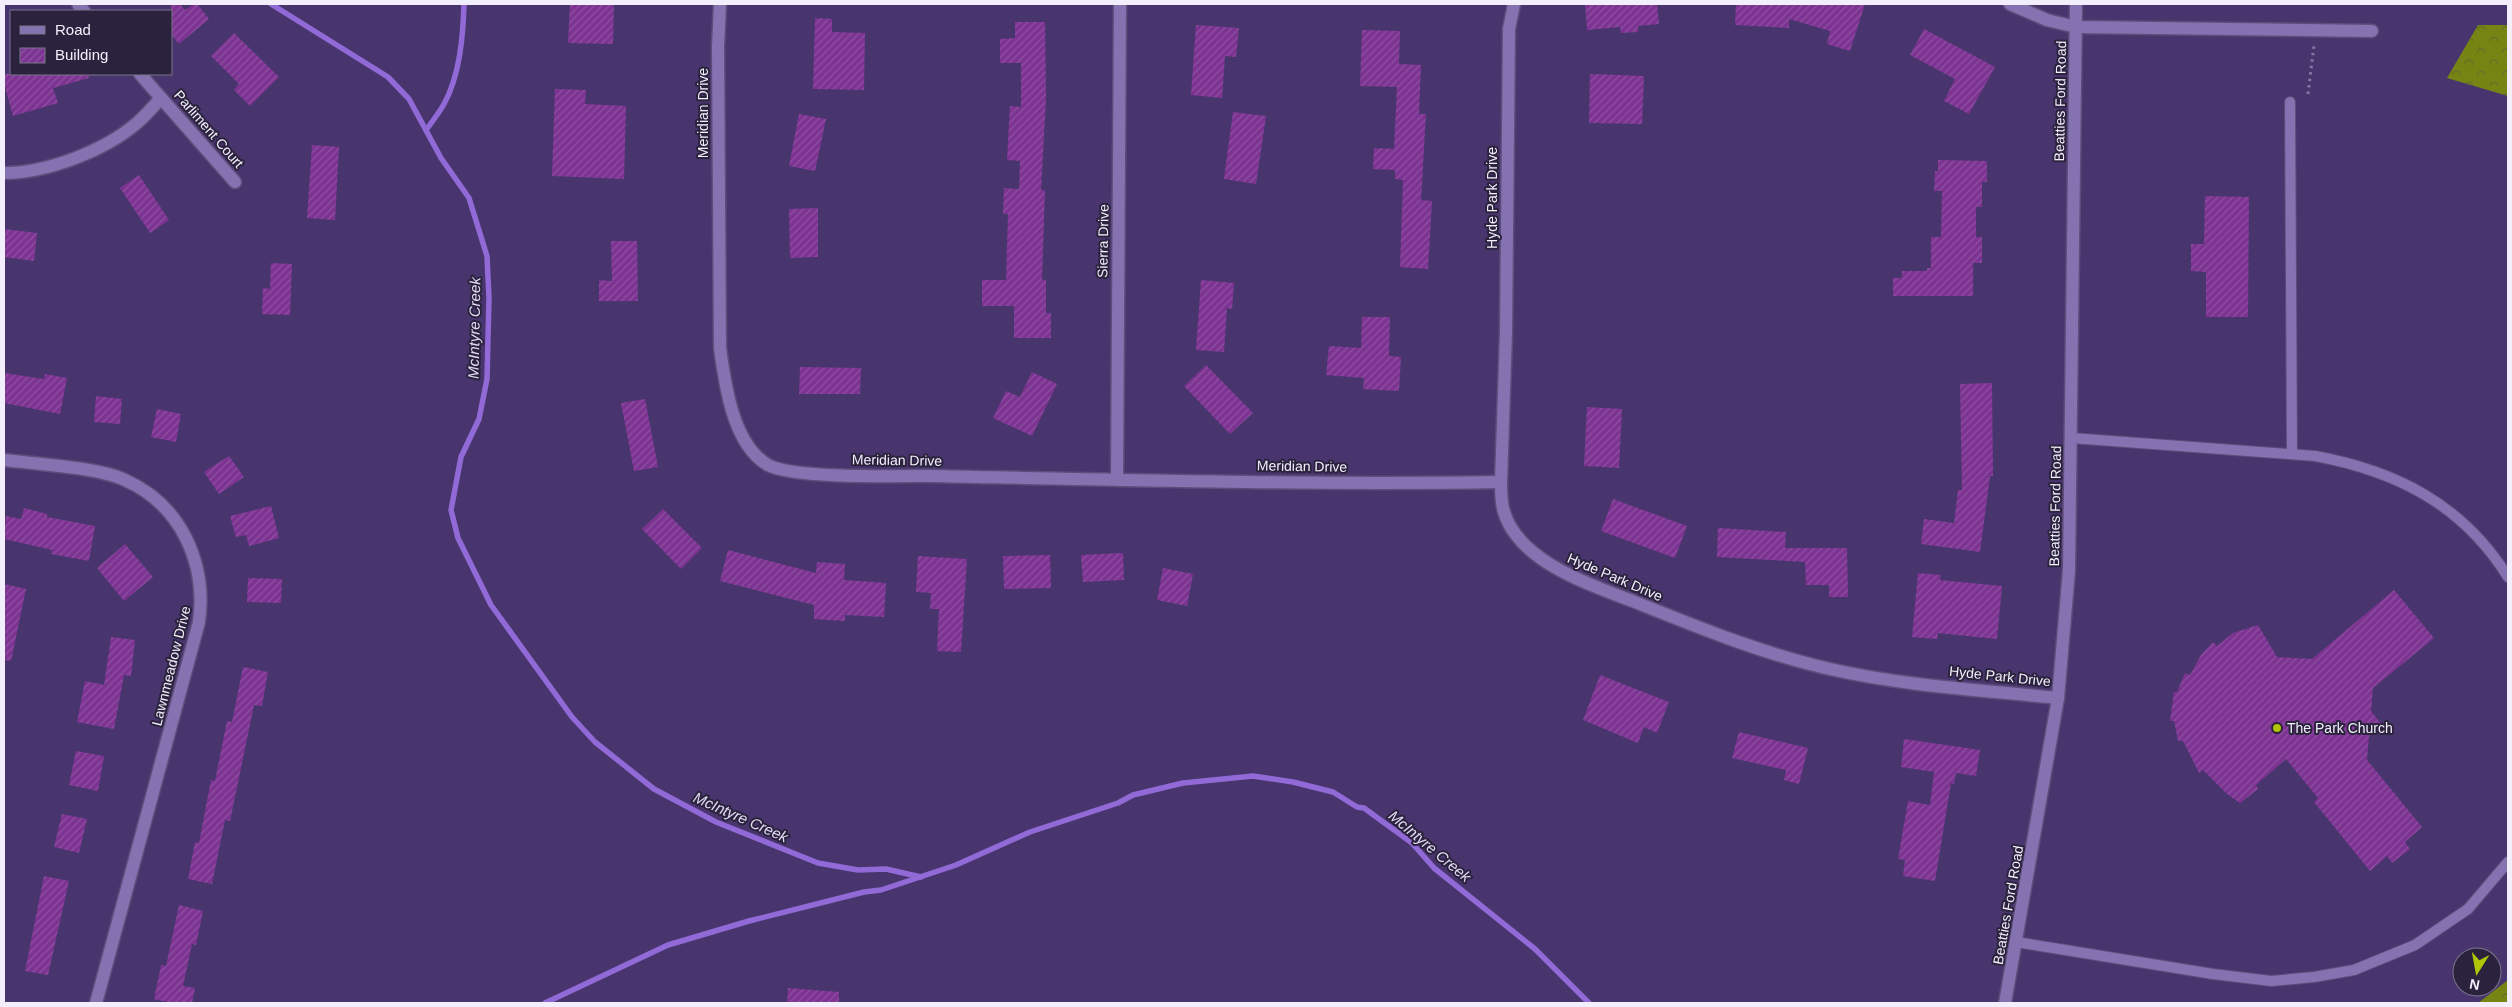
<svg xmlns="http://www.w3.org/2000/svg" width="2512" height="1007" font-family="Arial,sans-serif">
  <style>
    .forest { fill: url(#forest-crowns) }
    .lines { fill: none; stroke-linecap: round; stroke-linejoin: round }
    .stream { stroke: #916ad7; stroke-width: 5.5 }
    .building { fill: url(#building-hatch) }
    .service-casing { stroke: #5e4d7a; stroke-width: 12 }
    .minor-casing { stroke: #5e4d7a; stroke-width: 15 }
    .secondary-casing { stroke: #5e4d7a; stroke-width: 15 }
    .path { stroke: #8476a0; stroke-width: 3; stroke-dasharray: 2.5 4; stroke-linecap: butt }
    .service { stroke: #8572b0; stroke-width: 10 }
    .minor { stroke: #8572b0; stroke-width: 12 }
    .secondary { stroke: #8572b0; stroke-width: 12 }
    .poi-dot { fill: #afc506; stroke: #2b233d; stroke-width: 2 }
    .labels { text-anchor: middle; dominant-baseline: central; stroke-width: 4; stroke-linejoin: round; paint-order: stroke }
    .street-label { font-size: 14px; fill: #f2eefc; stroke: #2b233d }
    .poi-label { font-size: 14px; fill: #f2eefc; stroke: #2b233d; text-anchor: start }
    .water-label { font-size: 15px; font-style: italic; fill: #e1daf5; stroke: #2b233d }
  </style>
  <defs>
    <pattern id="forest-crowns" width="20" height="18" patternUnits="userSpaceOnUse" patternTransform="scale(1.25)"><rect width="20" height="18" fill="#758413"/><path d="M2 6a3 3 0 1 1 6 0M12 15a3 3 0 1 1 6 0" fill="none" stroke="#636c2a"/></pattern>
    <pattern id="building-hatch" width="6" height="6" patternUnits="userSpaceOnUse" patternTransform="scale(1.25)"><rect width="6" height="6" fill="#7c3392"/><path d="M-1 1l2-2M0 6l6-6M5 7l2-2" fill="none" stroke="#8f51a2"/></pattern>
  </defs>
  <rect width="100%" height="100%" fill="#49356e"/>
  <g class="forest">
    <path d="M2478,25H2508V96L2447,78Z"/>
    <path d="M2508,980V1003H2478Z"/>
  </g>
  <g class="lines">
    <g class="stream">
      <path d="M271,4L388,77L409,99L441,158L469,198L487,256L489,298L487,379L479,419L461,457L451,510L458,538L491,605L572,717L595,742L654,789L716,822L818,863L858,870L886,869L921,877"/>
      <path d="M426,130C432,122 439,113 444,104C460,75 463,36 464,4"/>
      <path d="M545,1003L668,945L749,921L864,892L881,890L956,865L1030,832L1118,803L1133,795L1183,783L1253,776L1293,782L1333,792L1357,807L1364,808L1412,843L1434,868L1535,949L1589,1003"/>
    </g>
  </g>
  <g class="building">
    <path d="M171,4H180L185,10L194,4H197L209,19L179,44L171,34Z"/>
    <path d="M570,4H614L613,44L568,43Z"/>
    <path d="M1585,4H1657L1659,24L1638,26V32L1621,33L1620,27L1587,30Z"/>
    <path d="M1736,4H1865L1850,51L1827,44L1830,31L1789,19V28L1735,25Z"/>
    <path d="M815,18L832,19V32L865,33L864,90L813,89Z"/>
    <path d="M1015,22H1045L1046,98L1041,190H1045L1042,280H1046V313H1051V338H1014V306H982V280H1006L1008,214H1003L1004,188L1019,189L1020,161L1007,160L1010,106L1021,107V63H1000V39L1015,38Z"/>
    <path d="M1196,25L1239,28L1236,57L1225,56L1222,98L1191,95Z"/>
    <path d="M1924,29L1995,67L1969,114L1944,101L1955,79L1910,55Z"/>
    <path d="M1362,30L1400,31L1399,64L1421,65L1419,114H1426L1421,200L1432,201L1428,269L1400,267L1403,180L1395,179V170L1373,169L1374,148L1394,149L1397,87L1360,86Z"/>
    <path d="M234,33L279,77L250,106L234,90L239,84L211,56Z"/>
    <path d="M4,74H88L89,78L53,88L58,103L13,116L4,83Z"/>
    <path d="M1590,74L1644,76L1642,124L1589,123Z"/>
    <path d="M555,89L586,90L585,104L626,106L624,179L552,176Z"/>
    <path d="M1233,112L1266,116L1256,184L1224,179Z"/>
    <path d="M799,114L826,119L815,171L789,166Z"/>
    <path d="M312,145L339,147L335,220L307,218Z"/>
    <path d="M1938,160L1987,161V182H1982V207H1976V237H1982V263H1973V296H1893V278H1902V271H1927V268H1931V237H1941L1942,191H1934L1935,171H1938Z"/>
    <path d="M139,175L169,220L150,233L120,188Z"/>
    <path d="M2205,196L2249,197L2248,317H2206V272L2191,271V244H2204Z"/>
    <path d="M818,208V257L790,258L789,209Z"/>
    <path d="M4,229L37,233L34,261L4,257Z"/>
    <path d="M611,241H637L638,301H599V280L612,281Z"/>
    <path d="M271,263L292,264L290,315L262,314L263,288L270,289Z"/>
    <path d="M1201,280L1234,283L1232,309L1227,308L1224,352L1196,350Z"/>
    <path d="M1362,317H1390L1389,356L1401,357L1399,391L1363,389L1364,378L1326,375L1329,346L1361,348Z"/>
    <path d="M1206,365L1253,413L1230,434L1184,386Z"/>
    <path d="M800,367L861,368L860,394H799Z"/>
    <path d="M1032,372L1057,384L1032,436L993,418L1006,391L1020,397Z"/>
    <path d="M4,373L44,379L45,374L67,378L60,414L4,403Z"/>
    <path d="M1992,383L1993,476H1990L1980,552L1921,544L1924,519L1954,523L1958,490H1962L1960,384Z"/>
    <path d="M96,396L122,399L120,424L94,422Z"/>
    <path d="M645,399L658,467L634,471L621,403Z"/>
    <path d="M1587,407L1622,409L1619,468L1584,466Z"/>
    <path d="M157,409L181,414L176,442L151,437Z"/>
    <path d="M229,456L244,477L219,494L204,472Z"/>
    <path d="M1613,499L1687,526L1675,558L1601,531Z"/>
    <path d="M271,506L279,538L249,546L246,535L236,537L230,516Z"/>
    <path d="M24,508L47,514V517L95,526L89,561L51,554L52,550L4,539L6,516L21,519Z"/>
    <path d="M663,509L702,548L681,569L642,529Z"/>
    <path d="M1718,528L1786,532L1785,548H1847L1848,597H1829V585H1806L1805,562L1717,557Z"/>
    <path d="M125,544L153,577L124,601L97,568Z"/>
    <path d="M728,550L816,573L817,562L845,564L844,580L886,583L884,617L845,615V621L814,619V605L720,581Z"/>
    <path d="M1123,553L1124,580L1083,582L1081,555Z"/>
    <path d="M1050,555L1051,588L1004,589L1003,556Z"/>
    <path d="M918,556L967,559L961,652L937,651L939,609H930L931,593L916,592Z"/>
    <path d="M1163,568L1193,574L1187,606L1157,600Z"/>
    <path d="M1918,573L1941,575L1940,580L2002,586L1997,639L1938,633L1937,639L1912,637Z"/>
    <path d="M248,578L282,579L281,603L247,602Z"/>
    <path d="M4,584L26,589L11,661L4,660Z"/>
    <path d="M2394,590L2434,638L2373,688L2371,711L2382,725L2369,736L2367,760L2422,827L2405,842L2410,849L2392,863L2387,856L2370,871L2314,802L2318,798L2286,759L2256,785L2258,789L2240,803L2227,794L2203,770L2199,773L2183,741H2178L2174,721H2170L2172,706L2174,692H2177L2185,673L2190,675L2201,655L2213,642L2217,646L2233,633L2258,625L2277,657L2312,659Z"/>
    <path d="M111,637L135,640L131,676L124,675L114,729L77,722L85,681L104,685Z"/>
    <path d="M243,667L268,672L262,706L254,705L230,821L225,820L212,884L188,879L195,842L199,843L211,780L215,781L227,721L232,722Z"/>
    <path d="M1600,675L1669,702L1657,733L1644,727L1638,743L1583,720Z"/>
    <path d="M1739,732L1808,748L1799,784L1784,780L1786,770L1732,758Z"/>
    <path d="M1904,739L1980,750L1976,776L1956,773L1954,784L1951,783L1935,881L1903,876L1905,860L1898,859L1908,801L1930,805L1934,772L1901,767Z"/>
    <path d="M76,751L104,756L98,791L69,785Z"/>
    <path d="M62,814L87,819L79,853L54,847Z"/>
    <path d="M44,876L69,881L48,975L25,971Z"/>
    <path d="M179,905L203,911L196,945L192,944L183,986L195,988L192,1003H172L154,999L161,965L166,966Z"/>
    <path d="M788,988L839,992V1003H787Z"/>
  </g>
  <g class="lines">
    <defs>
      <g id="service">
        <path d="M2290,102L2292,454"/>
        <path d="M2071,438L2315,456C2397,471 2463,505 2508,577"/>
        <path d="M2016,942L2213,974L2271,981L2314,977L2354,970L2415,945L2468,909L2508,862"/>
      </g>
      <g id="minor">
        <path d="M78,4L84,11"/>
        <path d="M720,4L718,47L720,348C725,385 733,445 768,465C794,479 898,476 932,476C1122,480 1312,485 1501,482"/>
        <path d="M1514,4L1509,29L1506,332L1501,482C1501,492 1501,503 1504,512C1520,564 1595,586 1640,604C1702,629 1764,654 1830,669C1904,686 1982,690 2058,698"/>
        <path d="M2010,4L2047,20L2076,27L2372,31"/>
        <path d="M140,74L235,182"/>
        <path d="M4,173C47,173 104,151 137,123C146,115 154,106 161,98"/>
        <path d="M4,460C36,464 97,467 125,480C181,505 207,563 199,622L96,1003"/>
        <path d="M1117,479L1120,4"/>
      </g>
      <path id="secondary" d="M2005,1003L2058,698L2069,570L2076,4"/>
    </defs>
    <use href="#service" class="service-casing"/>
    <use href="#minor" class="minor-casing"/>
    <use href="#secondary" class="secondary-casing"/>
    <path class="path" d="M2308,94L2314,45"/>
    <use href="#service" class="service"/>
    <use href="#minor" class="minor"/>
    <use href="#secondary" class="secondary"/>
  </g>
  <circle class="poi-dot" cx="2277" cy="728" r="5"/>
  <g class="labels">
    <g class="street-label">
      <text transform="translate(2060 101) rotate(-89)">Beatties Ford Road</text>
      <text transform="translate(703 113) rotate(-90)">Meridian Drive</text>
      <text transform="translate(209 129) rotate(49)">Parliment Court</text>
      <text transform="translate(1492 198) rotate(-90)">Hyde Park Drive</text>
      <text transform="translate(1103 241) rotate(-89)">Sierra Drive</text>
      <text transform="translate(897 460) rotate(1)">Meridian Drive</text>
      <text transform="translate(1302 466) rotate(1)">Meridian Drive</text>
      <text transform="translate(2055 506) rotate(-89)">Beatties Ford Road</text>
      <text transform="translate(1615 577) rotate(23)">Hyde Park Drive</text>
      <text transform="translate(171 666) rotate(-76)">Lawnmeadow Drive</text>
      <text transform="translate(2000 676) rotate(6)">Hyde Park Drive</text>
      <text transform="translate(2008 905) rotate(-80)">Beatties Ford Road</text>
    </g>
    <g class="poi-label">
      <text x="2287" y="728">The Park Church</text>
    </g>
    <g class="water-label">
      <text transform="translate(474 328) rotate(-89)">McIntyre Creek</text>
      <text transform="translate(741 817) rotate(24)">McIntyre Creek</text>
      <text transform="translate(1430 846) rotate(40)">McIntyre Creek</text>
    </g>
  </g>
  <rect width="2512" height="1007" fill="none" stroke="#f2eefc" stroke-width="10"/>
  <rect x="10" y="10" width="162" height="65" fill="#2b233d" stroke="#7b7489"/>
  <rect x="20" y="26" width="25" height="8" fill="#8572b0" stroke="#7b7489"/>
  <text x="55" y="35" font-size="15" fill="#f2eefc">Road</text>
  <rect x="20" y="48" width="25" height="15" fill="url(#building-hatch)" stroke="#7b7489"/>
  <text x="55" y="60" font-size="15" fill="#f2eefc">Building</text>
  <g transform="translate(2477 972) rotate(191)"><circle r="24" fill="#2b233d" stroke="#7b7489"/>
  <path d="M0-4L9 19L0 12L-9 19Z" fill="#afc506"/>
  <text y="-8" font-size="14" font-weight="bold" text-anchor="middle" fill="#f2eefc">N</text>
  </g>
</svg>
